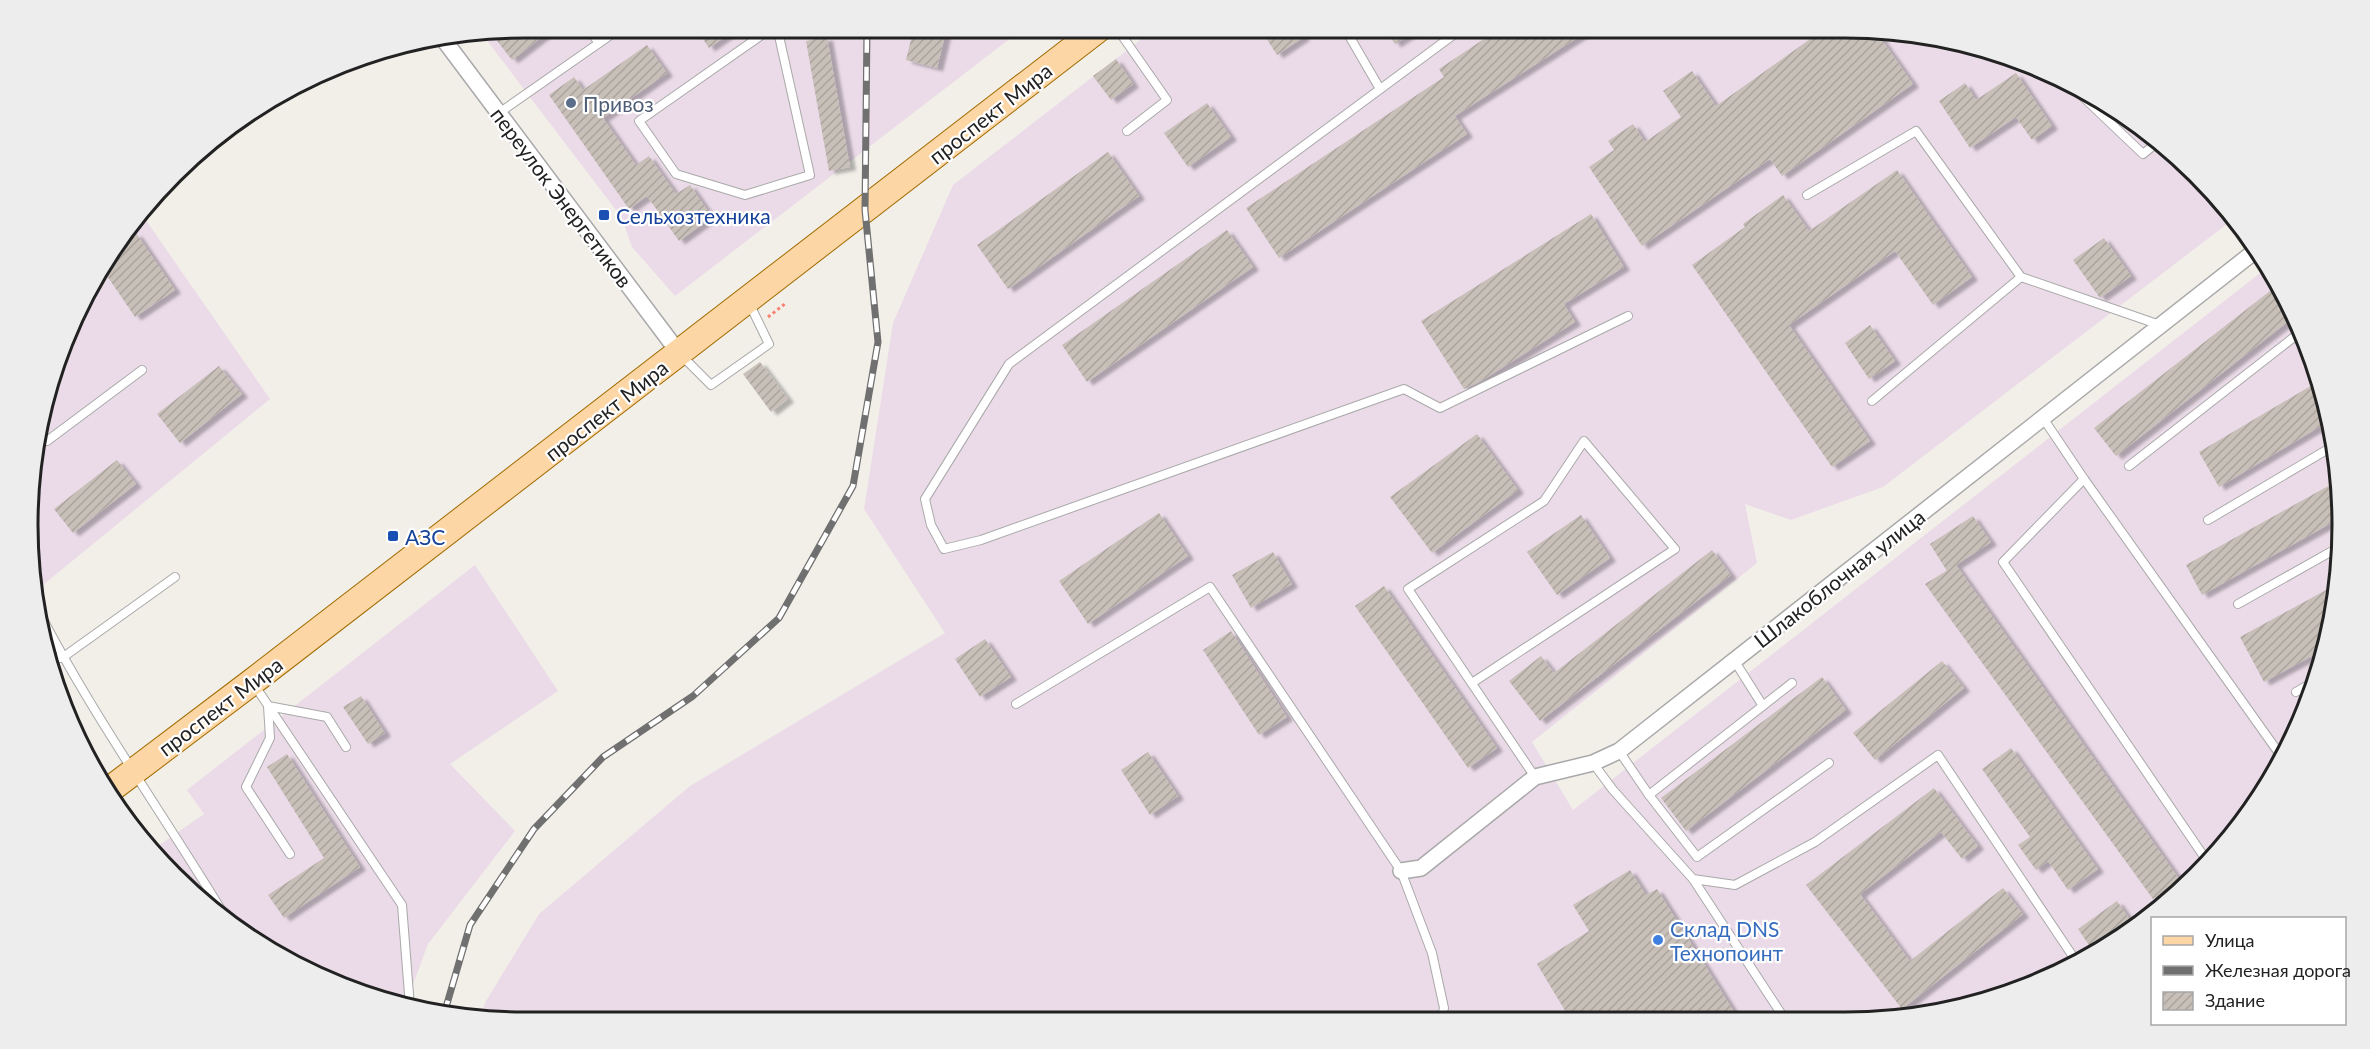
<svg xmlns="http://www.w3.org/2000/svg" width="2370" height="1049" font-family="Lato,sans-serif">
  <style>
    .industrial { fill: #ebdbe8 }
    .building { fill: url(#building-hatch); filter: url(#shadow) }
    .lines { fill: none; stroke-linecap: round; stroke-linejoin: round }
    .service-casing { stroke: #a9a9a9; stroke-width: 10 }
    .minor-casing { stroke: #a9a9a9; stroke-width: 18 }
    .primary-casing { stroke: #a06b00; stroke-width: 28 }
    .path { stroke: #fa8072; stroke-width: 3; stroke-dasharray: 3 3; stroke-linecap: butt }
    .service { stroke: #fff; stroke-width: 8 }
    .minor { stroke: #fff; stroke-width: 15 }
    .primary { stroke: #fcd6a4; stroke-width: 26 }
    .rail-casing { stroke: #707070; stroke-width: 7 }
    .rail { stroke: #fff; stroke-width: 4.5; stroke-dasharray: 14; stroke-linecap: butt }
    .service-dot { fill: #5c6f8a; stroke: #fff; stroke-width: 2 }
    .transit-dot { fill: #1a4fb4; stroke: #fff; stroke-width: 2 }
    .shop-dot { fill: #3f7fe0; stroke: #fff; stroke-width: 2 }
    .labels { text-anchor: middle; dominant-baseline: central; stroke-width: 4.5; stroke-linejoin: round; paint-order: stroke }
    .service-label { font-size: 21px; fill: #4e5e75; stroke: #fff; text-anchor: start }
    .street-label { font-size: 21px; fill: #222; stroke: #fff }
    .transit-label { font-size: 21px; fill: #164399; stroke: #fff; text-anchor: start }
    .shop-label { font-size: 21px; fill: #366cbe; stroke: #fff; text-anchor: start }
    .rim { fill: none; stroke: #222; stroke-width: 3 }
  </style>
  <defs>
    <pattern id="building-hatch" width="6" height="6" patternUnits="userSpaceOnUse" patternTransform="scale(1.5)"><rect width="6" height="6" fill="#c7bfb8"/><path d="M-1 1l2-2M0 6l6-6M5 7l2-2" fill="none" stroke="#aba49e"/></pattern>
    <filter id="shadow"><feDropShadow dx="6" dy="3.5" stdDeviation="1.5" flood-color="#0004"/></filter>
  </defs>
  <rect width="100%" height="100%" fill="#f2efe9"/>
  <g class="industrial">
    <path d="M525,27H1025L675,296L632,247L622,218L482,34Z"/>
    <path d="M1157,27H1846L1942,36L2036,65L2122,111L2197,172L2235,218L1883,487L1791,520L1745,504L1757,563L1532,742L1573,810L2269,266L2305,334L2333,427L2343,524L2334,621L2305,715L2240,827L2149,919L2036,984L1911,1018L524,1022L480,1018L486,1001L539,914L690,786L945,633L864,509L893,323L953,185Z"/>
    <path d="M143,216L270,399L32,594L36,428L93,276Z"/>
    <path d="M475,565L558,691L450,764L515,831L428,944L405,1006L334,984L197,899L155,848L204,814L187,790Z"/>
    <path d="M67,715L99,759L90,765Z"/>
  </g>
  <g class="building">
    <path d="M525,27H555L512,60L491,33Z"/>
    <path d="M695,27H739L709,48Z"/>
    <path d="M914,27H947L937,68L906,60Z"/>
    <path d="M1259,27H1298L1304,37L1277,55Z"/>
    <path d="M1383,27H1421L1395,44Z"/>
    <path d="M1502,27H1594L1455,116L1467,134L1279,258L1246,208L1444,77L1439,69Z"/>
    <path d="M1827,27L1875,30L1913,84L1782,176L1770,159L1642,246L1589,167L1614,150L1608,141L1633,124L1645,142L1681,117L1663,91L1692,71L1716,106Z"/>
    <path d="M827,37L850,167L829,171L806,41Z"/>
    <path d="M647,45L667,73L603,118L636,165L649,156L676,194L690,185L712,217L679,241L647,196L629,209L549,95L574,77L583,90Z"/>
    <path d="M1116,59L1133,84L1111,100L1093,76Z"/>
    <path d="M2016,73L2052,126L2032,140L2016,117L1970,148L1939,101L1965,83L1976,100Z"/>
    <path d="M1207,103L1231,137L1188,167L1164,133Z"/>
    <path d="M1108,152L1139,196L1008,289L977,245Z"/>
    <path d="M1897,170L1972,277L1933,305L1895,251L1789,325L1870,441L1832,467L1692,265L1745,227L1743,224L1783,195L1809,231Z"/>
    <path d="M1591,214L1624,267L1564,304L1575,322L1481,381L1464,389L1421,321Z"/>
    <path d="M1227,230L1253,267L1087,382L1062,345Z"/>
    <path d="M136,233L175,290L135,317L101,267L121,243Z"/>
    <path d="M2104,238L2131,276L2100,298L2073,260Z"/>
    <path d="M2279,284L2295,316L2116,456L2094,428Z"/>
    <path d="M1870,325L1895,361L1869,379L1845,343Z"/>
    <path d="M760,362L788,399L771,412L743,374Z"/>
    <path d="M219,366L242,394L180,443L157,414Z"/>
    <path d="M2319,381L2331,420L2219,487L2199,452Z"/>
    <path d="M1477,434L1518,490L1432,553L1390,497Z"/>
    <path d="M117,460L136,484L73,533L54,509Z"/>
    <path d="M2339,480L2342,517L2202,595L2186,565Z"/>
    <path d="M1159,513L1188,556L1088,624L1059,581Z"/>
    <path d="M1581,515L1610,558L1557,595L1527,552Z"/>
    <path d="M1973,516L1991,542L1947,571L1930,544Z"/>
    <path d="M1712,550L1731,575L1540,721L1509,681L1541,656L1554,673Z"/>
    <path d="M1273,552L1292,584L1251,608L1232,575Z"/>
    <path d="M1956,565L2180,880L2153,899L1925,584Z"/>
    <path d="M2337,584L2334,621L2325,649L2264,682L2240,637Z"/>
    <path d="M1384,586L1497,748L1468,768L1355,606Z"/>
    <path d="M1231,631L1287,717L1259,735L1203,650Z"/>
    <path d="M985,639L1011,677L980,697L955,659Z"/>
    <path d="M1942,661L1964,688L1875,760L1853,733Z"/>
    <path d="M1822,677L1846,710L1686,831L1661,798Z"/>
    <path d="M361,696L385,733L368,744L343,707Z"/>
    <path d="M2011,748L2098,869L2068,890L2048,861L2036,870L2018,845L2030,837L1982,769Z"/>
    <path d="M1148,752L1178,796L1150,815L1121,770Z"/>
    <path d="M287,754L360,867L284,918L268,895L324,858L267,767Z"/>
    <path d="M1934,788L1978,846L1962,859L1941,832L1860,894L1910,961L2003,888L2023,914L1902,1009L1806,885Z"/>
    <path d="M1630,870L1646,895L1657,889L1738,1018L1570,1019L1537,964L1589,931L1573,905Z"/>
    <path d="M2117,901L2135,927L2093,951L2078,929Z"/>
  </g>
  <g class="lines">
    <defs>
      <g id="service">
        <path d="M587,27L599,43"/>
        <path d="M773,27L639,121L676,174L745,195L810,175L777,27"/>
        <path d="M1116,27L1167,100L1127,131"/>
        <path d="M1344,27L1380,89"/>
        <path d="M1464,27L1009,364L925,499L931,525L944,549L981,540L1404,389L1440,408L1628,316"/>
        <path d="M2051,73L2080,94L2143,154L2159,141"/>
        <path d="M499,113L622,27"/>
        <path d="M1807,195L1916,131L2021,277L2160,325"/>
        <path d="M682,356L711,385L769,344L750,305"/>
        <path d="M1872,401L2021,277"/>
        <path d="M2043,418L2084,479L2003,562L2207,861"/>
        <path d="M36,436L47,441L142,370"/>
        <path d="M2129,466L2303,330"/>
        <path d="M2084,479L2281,756"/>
        <path d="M2208,520L2335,445"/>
        <path d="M35,604C90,712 162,812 225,916"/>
        <path d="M2238,604L2341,546"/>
        <path d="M47,658H62L175,577"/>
        <path d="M1734,660L1763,706"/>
        <path d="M1472,683L1675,549L1584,441L1544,501L1408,589L1535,777"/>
        <path d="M255,686L402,905L410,1007"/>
        <path d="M2296,692L2315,681"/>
        <path d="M1016,704L1210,587L1401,871L1432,953L1444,1008L1441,1019"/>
        <path d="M1619,751L1649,795L1697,857L1829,763"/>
        <path d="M1593,763L1613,790L1693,879L1784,1018"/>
        <path d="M1649,795L1792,683"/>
        <path d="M290,854L246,787L270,738L268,706L327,717L346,747"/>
        <path d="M1693,879L1735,885L1815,842L1938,755L2076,961"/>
      </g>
      <g id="minor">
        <path d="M444,40L679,353"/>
        <path d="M1401,871L1421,868L1535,777L1593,763L1619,751L2259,248"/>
      </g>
      <path id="primary" d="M108,791L252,682L1101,27"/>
    </defs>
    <use href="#service" class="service-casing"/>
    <use href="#minor" class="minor-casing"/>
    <use href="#primary" class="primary-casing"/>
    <path class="path" d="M768,317L786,303"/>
    <use href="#service" class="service"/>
    <use href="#minor" class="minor"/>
    <use href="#primary" class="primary"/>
    <defs>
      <path id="rail" d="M444,1014L470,925L534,829L603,757L693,696L779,618L853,486L878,342L865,210L867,27"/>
    </defs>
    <use href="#rail" class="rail-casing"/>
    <use href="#rail" class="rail"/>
  </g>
  <circle class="service-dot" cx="571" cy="103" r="6"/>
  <g class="transit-dot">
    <rect x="598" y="209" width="12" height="12" rx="3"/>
    <rect x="387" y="530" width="12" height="12" rx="3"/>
  </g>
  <circle class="shop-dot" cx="1658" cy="940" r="6"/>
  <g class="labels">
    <g class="service-label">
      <text x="583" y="103">Привоз</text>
    </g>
    <g class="street-label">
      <text transform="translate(990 113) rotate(-38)">проспект Мира</text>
      <text transform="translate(562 197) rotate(53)">переулок Энергетиков</text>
      <text transform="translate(606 410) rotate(-38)">проспект Мира</text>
      <text transform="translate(1839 578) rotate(-38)">Шлакоблочная улица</text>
      <text transform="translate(220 706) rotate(-37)">проспект Мира</text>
    </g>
    <g class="transit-label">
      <text x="616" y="215">Сельхозтехника</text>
      <text x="405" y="536">АЗС</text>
    </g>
    <g class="shop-label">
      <text x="1670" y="928">Склад DNS<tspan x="1670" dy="24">Технопоинт</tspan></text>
    </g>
  </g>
  <path d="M0 0H2370V1049H0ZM525 38H1845A487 487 0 0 1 2332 525V525A487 487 0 0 1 1845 1012H525A487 487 0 0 1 38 525V525A487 487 0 0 1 525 38Z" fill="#ededed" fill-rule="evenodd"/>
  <path class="rim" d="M525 38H1845A487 487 0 0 1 2332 525V525A487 487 0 0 1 1845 1012H525A487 487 0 0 1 38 525V525A487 487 0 0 1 525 38Z"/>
  <rect x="2151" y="917" width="195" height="108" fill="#ffffff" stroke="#a7a7a7" stroke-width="1.5"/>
  <rect x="2163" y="936" width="30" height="9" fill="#fcd6a4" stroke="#a7a7a7" stroke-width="1.5"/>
  <text x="2205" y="947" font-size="18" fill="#222222">Улица</text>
  <rect x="2163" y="966" width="30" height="9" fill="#707070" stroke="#a7a7a7" stroke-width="1.5"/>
  <text x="2205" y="977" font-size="18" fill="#222222">Железная дорога</text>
  <rect x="2163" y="992" width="30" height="18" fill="url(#building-hatch)" stroke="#a7a7a7" stroke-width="1.5"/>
  <text x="2205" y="1007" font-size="18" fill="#222222">Здание</text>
</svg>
